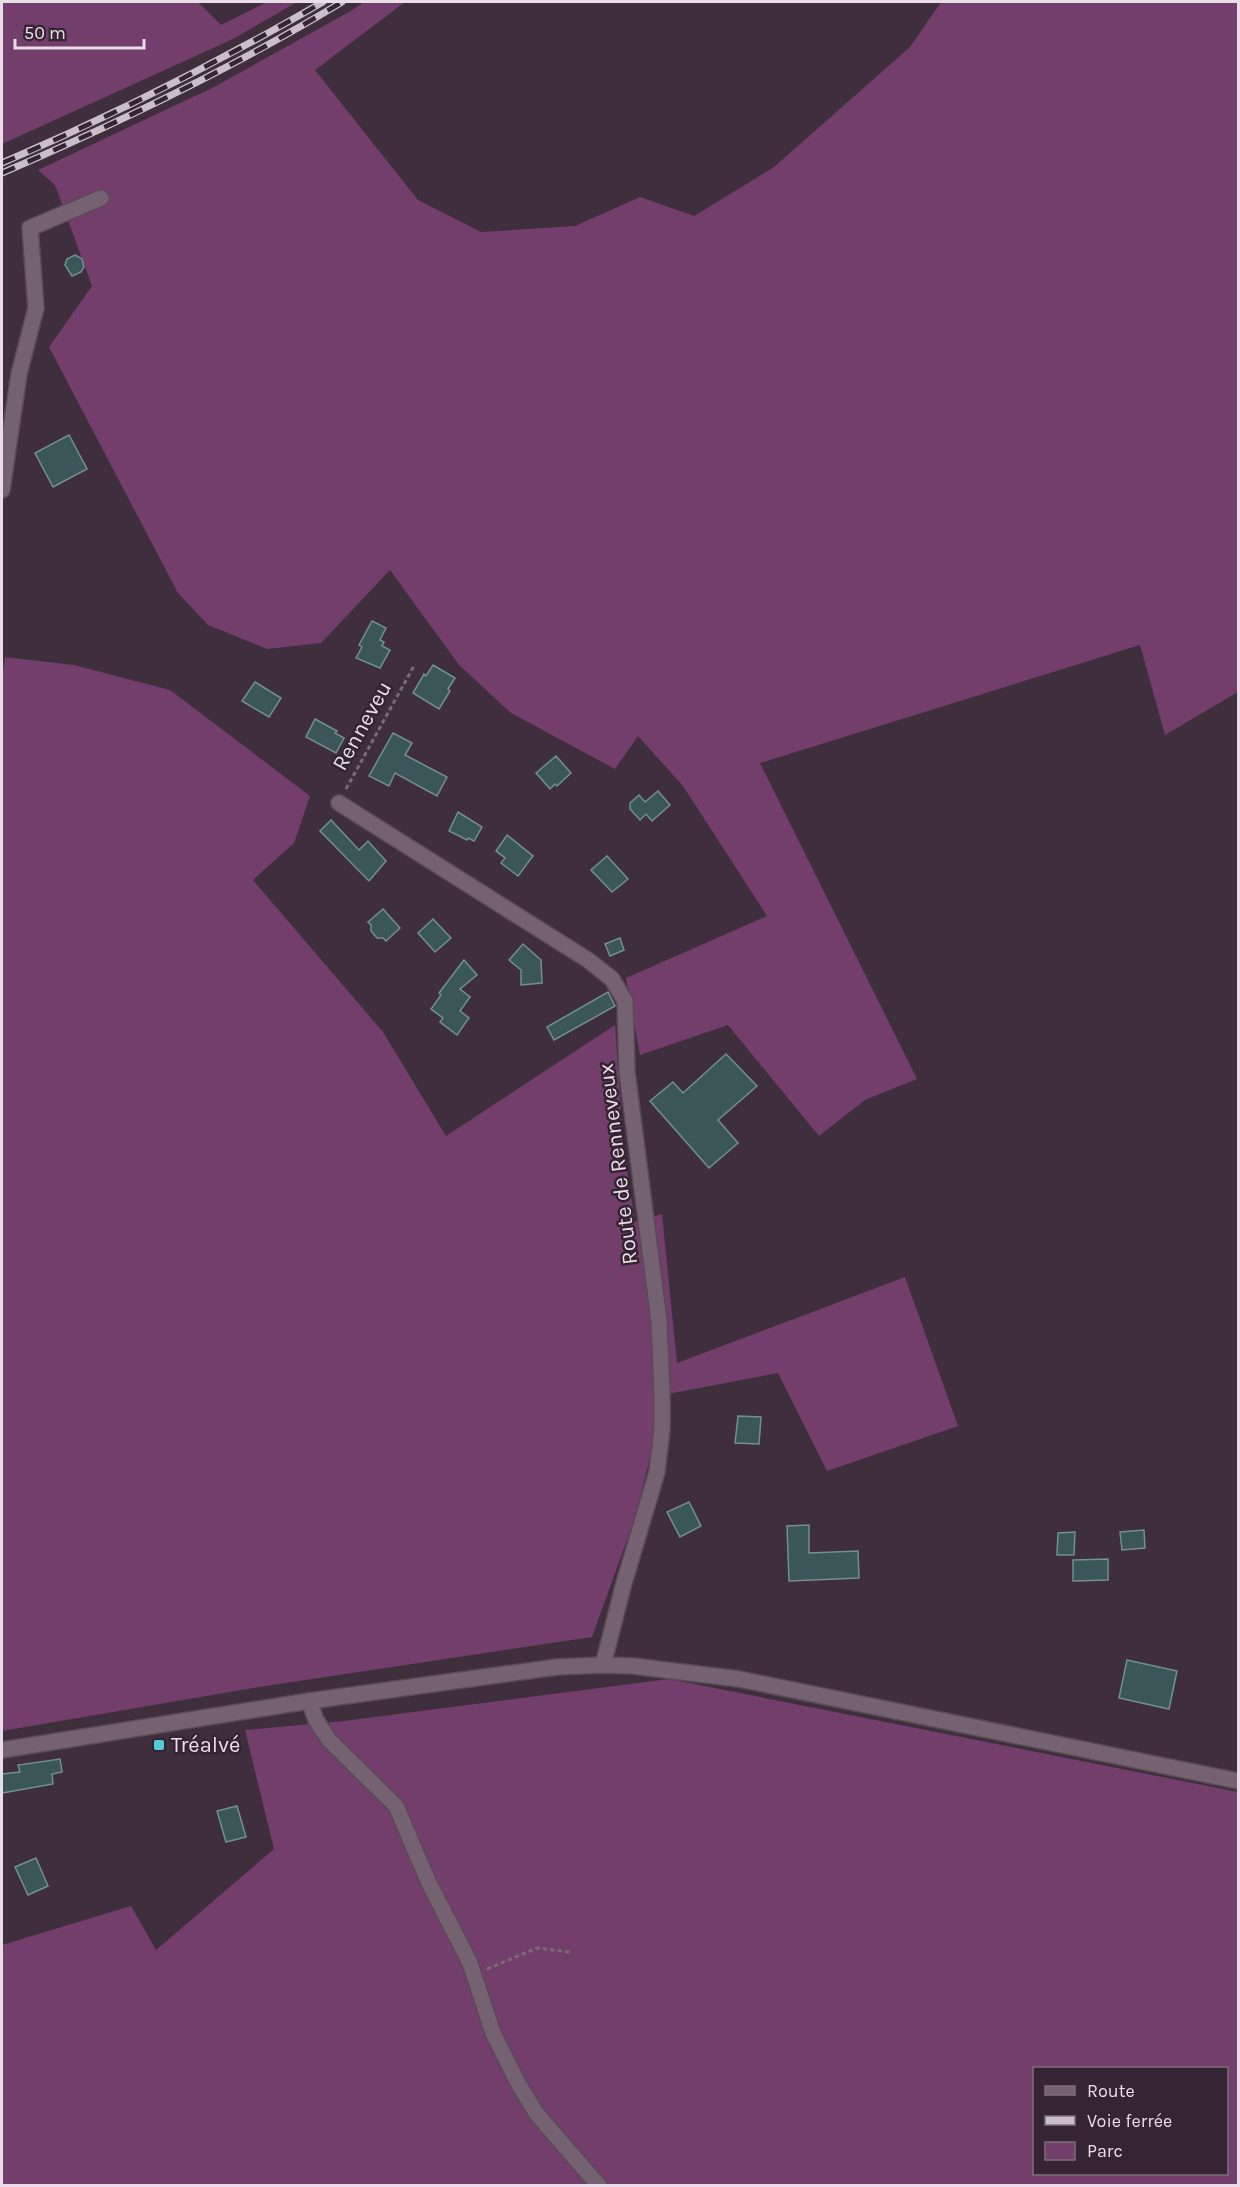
<svg xmlns="http://www.w3.org/2000/svg" width="1240" height="2187" font-family="Karla,sans-serif">
  <style>
    .green { fill: #733d6c; fill-rule: evenodd }
    .building { fill: #3a5658; stroke: #728f92; stroke-width: 1.5 }
    .lines { fill: none; stroke-linecap: round; stroke-linejoin: round }
    .street-casing { stroke: #594b56; stroke-width: 18 }
    .secondary-casing { stroke: #594b56; stroke-width: 18 }
    .path { stroke: #796a76; stroke-width: 3; stroke-dasharray: 4.5 3; stroke-linecap: butt }
    .street { stroke: #756271; stroke-width: 15 }
    .secondary { stroke: #756271; stroke-width: 15 }
    .rail-casing { stroke: #cabec8; stroke-width: 7 }
    .rail { stroke: #352532; stroke-width: 4.5; stroke-dasharray: 14; stroke-linecap: butt }
    .poi-dot { fill: #52ccd6; stroke: #352532; stroke-width: 2 }
    .labels { text-anchor: middle; dominant-baseline: central; stroke-width: 5; stroke-linejoin: round; paint-order: stroke }
    .street-label { font-size: 22px; fill: #e9dee7; stroke: #352532 }
    .poi-label { font-size: 22px; fill: #e9dee7; stroke: #352532; text-anchor: start }
  </style>
  <rect width="100%" height="100%" fill="#3f2f3c"/>
  <g class="green">
    <path d="M2,2H198L221,25L267,2H297L233,39L2,144Z"/>
    <path d="M364,2H405L315,70L418,200L481,232L575,226L640,197L694,216L774,167L910,47L941,2H1238V692L1165,735L1140,645L760,763L917,1079L865,1100L819,1136L728,1025L640,1055L626,978L767,916L683,786L638,736L615,769L511,713L459,665L390,570L321,643L267,649L208,625L178,593L49,347L92,286L55,185L38,170L214,87L349,12Z"/>
    <path d="M5,657L74,665L170,690L310,796L294,843L253,880L383,1032L446,1136L615,1025L623,1143L635,1222L662,1214L677,1363L905,1277L958,1426L827,1471L778,1373L657,1396L652,1450L636,1515L592,1637L259,1687L2,1731V676Z"/>
    <path d="M669,1679L1238,1792V2185H2V1945L131,1906L156,1950L274,1849L245,1730L344,1721ZM1034,2068H1226V2174H1034Z"/>
  </g>
  <g class="building">
    <path d="M75,255L82,259L84,267L81,272L72,276L65,265L67,259Z"/>
    <path d="M69,435L87,469L53,487L35,453Z"/>
    <path d="M372,621L386,628L380,640L384,642L382,646L390,650L380,668L356,658L362,647L359,645Z"/>
    <path d="M433,665L455,678L448,689L450,691L439,709L413,693L424,674L426,676Z"/>
    <path d="M255,682L281,698L269,717L242,701Z"/>
    <path d="M315,719L337,731L335,733L344,738L336,753L306,737Z"/>
    <path d="M393,733L412,743L405,755L447,777L437,796L395,773L389,786L369,776Z"/>
    <path d="M556,756L571,773L557,786L555,784L550,789L536,773Z"/>
    <path d="M658,791L670,805L652,821L646,814L640,820L630,809V803L639,795L645,802Z"/>
    <path d="M458,812L482,827L474,841L468,838L467,840L449,831Z"/>
    <path d="M331,820L359,850L368,841L386,861L369,881L320,831Z"/>
    <path d="M507,835L533,856L518,876L501,863L505,858L496,851Z"/>
    <path d="M607,856L628,879L612,892L591,870Z"/>
    <path d="M383,909L400,928L386,941L383,938H377L371,931V925L368,922Z"/>
    <path d="M433,919L451,938L435,952L418,933Z"/>
    <path d="M620,938L624,950L610,956L605,944Z"/>
    <path d="M523,944L541,960L542,983L521,985V970L509,960Z"/>
    <path d="M464,960L477,975L460,989L470,997L460,1011L469,1018L457,1035L440,1022L443,1018L431,1009L441,995L439,993Z"/>
    <path d="M608,992L615,1006L554,1040L547,1027Z"/>
    <path d="M726,1054L757,1086L718,1120L738,1143L709,1168L650,1101L673,1082L683,1093Z"/>
    <path d="M738,1416L761,1417L759,1444L735,1443Z"/>
    <path d="M689,1502L701,1526L680,1537L667,1512Z"/>
    <path d="M809,1525V1553L858,1551L859,1578L789,1581L787,1526Z"/>
    <path d="M1144,1530L1145,1548L1122,1550L1120,1532Z"/>
    <path d="M1075,1532L1074,1555H1057L1058,1533Z"/>
    <path d="M1108,1559V1580L1073,1581V1560Z"/>
    <path d="M1127,1660L1177,1671L1169,1709L1119,1698Z"/>
    <path d="M60,1759L62,1772L52,1774L53,1784L2,1793V1774L20,1772L18,1765Z"/>
    <path d="M237,1806L246,1837L226,1842L217,1811Z"/>
    <path d="M36,1858L48,1886L28,1895L15,1867Z"/>
  </g>
  <g class="lines">
    <defs>
      <g id="street">
        <path d="M2,490L19,374L36,308L30,228L101,198"/>
        <path d="M339,803L588,960L612,979L625,1001L627,1072L659,1321L662,1391V1429L657,1472L624,1583L603,1665"/>
        <path d="M309,1701L316,1720L329,1740L396,1806L428,1881L470,1963L493,2033L518,2083L536,2113L599,2186"/>
      </g>
      <path id="secondary" d="M2,1750L309,1701L557,1667L603,1665L633,1666L739,1679L1238,1781"/>
    </defs>
    <use href="#street" class="street-casing"/>
    <use href="#secondary" class="secondary-casing"/>
    <g class="path">
      <path d="M346,789L415,664"/>
      <path d="M487,1969L537,1948L570,1952"/>
    </g>
    <use href="#street" class="street"/>
    <use href="#secondary" class="secondary"/>
    <defs>
      <g id="rail">
        <path d="M2,163C112,116 219,62 323,2"/>
        <path d="M2,173C118,123 233,68 342,2"/>
      </g>
    </defs>
    <use href="#rail" class="rail-casing"/>
    <use href="#rail" class="rail"/>
  </g>
  <rect class="poi-dot" x="153" y="1739" width="12" height="12" rx="3"/>
  <g class="labels">
    <g class="street-label">
      <text transform="translate(362 726) rotate(-61)">Renneveu</text>
      <text transform="translate(618 1164) rotate(-97)">Route de Renneveux</text>
    </g>
    <g class="poi-label">
      <text x="171" y="1745">Tréalvé</text>
    </g>
  </g>
  <rect width="1240" height="2187" fill="none" stroke="#e9dee7" stroke-width="6"/>
  <rect x="1033" y="2067" width="195" height="108" fill="#352532" stroke="#7d6f7a" stroke-width="1.5"/>
  <rect x="1045" y="2086" width="30" height="9" fill="#756271" stroke="#7d6f7a" stroke-width="1.5"/>
  <text x="1087" y="2097" font-size="18" fill="#e9dee7">Route</text>
  <rect x="1045" y="2116" width="30" height="9" fill="#cabec8" stroke="#7d6f7a" stroke-width="1.5"/>
  <text x="1087" y="2127" font-size="18" fill="#e9dee7">Voie ferrée</text>
  <rect x="1045" y="2142" width="30" height="18" fill="#733d6c" stroke="#7d6f7a" stroke-width="1.5"/>
  <text x="1087" y="2157" font-size="18" fill="#e9dee7">Parc</text>
  <path d="M15 39v9h129v-9" fill="none" stroke="#e9dee7" stroke-width="3"/>
  <text x="24" y="39" font-size="18" fill="#e9dee7" stroke="#352532" stroke-width="4.5" paint-order="stroke">50 m</text>
</svg>
